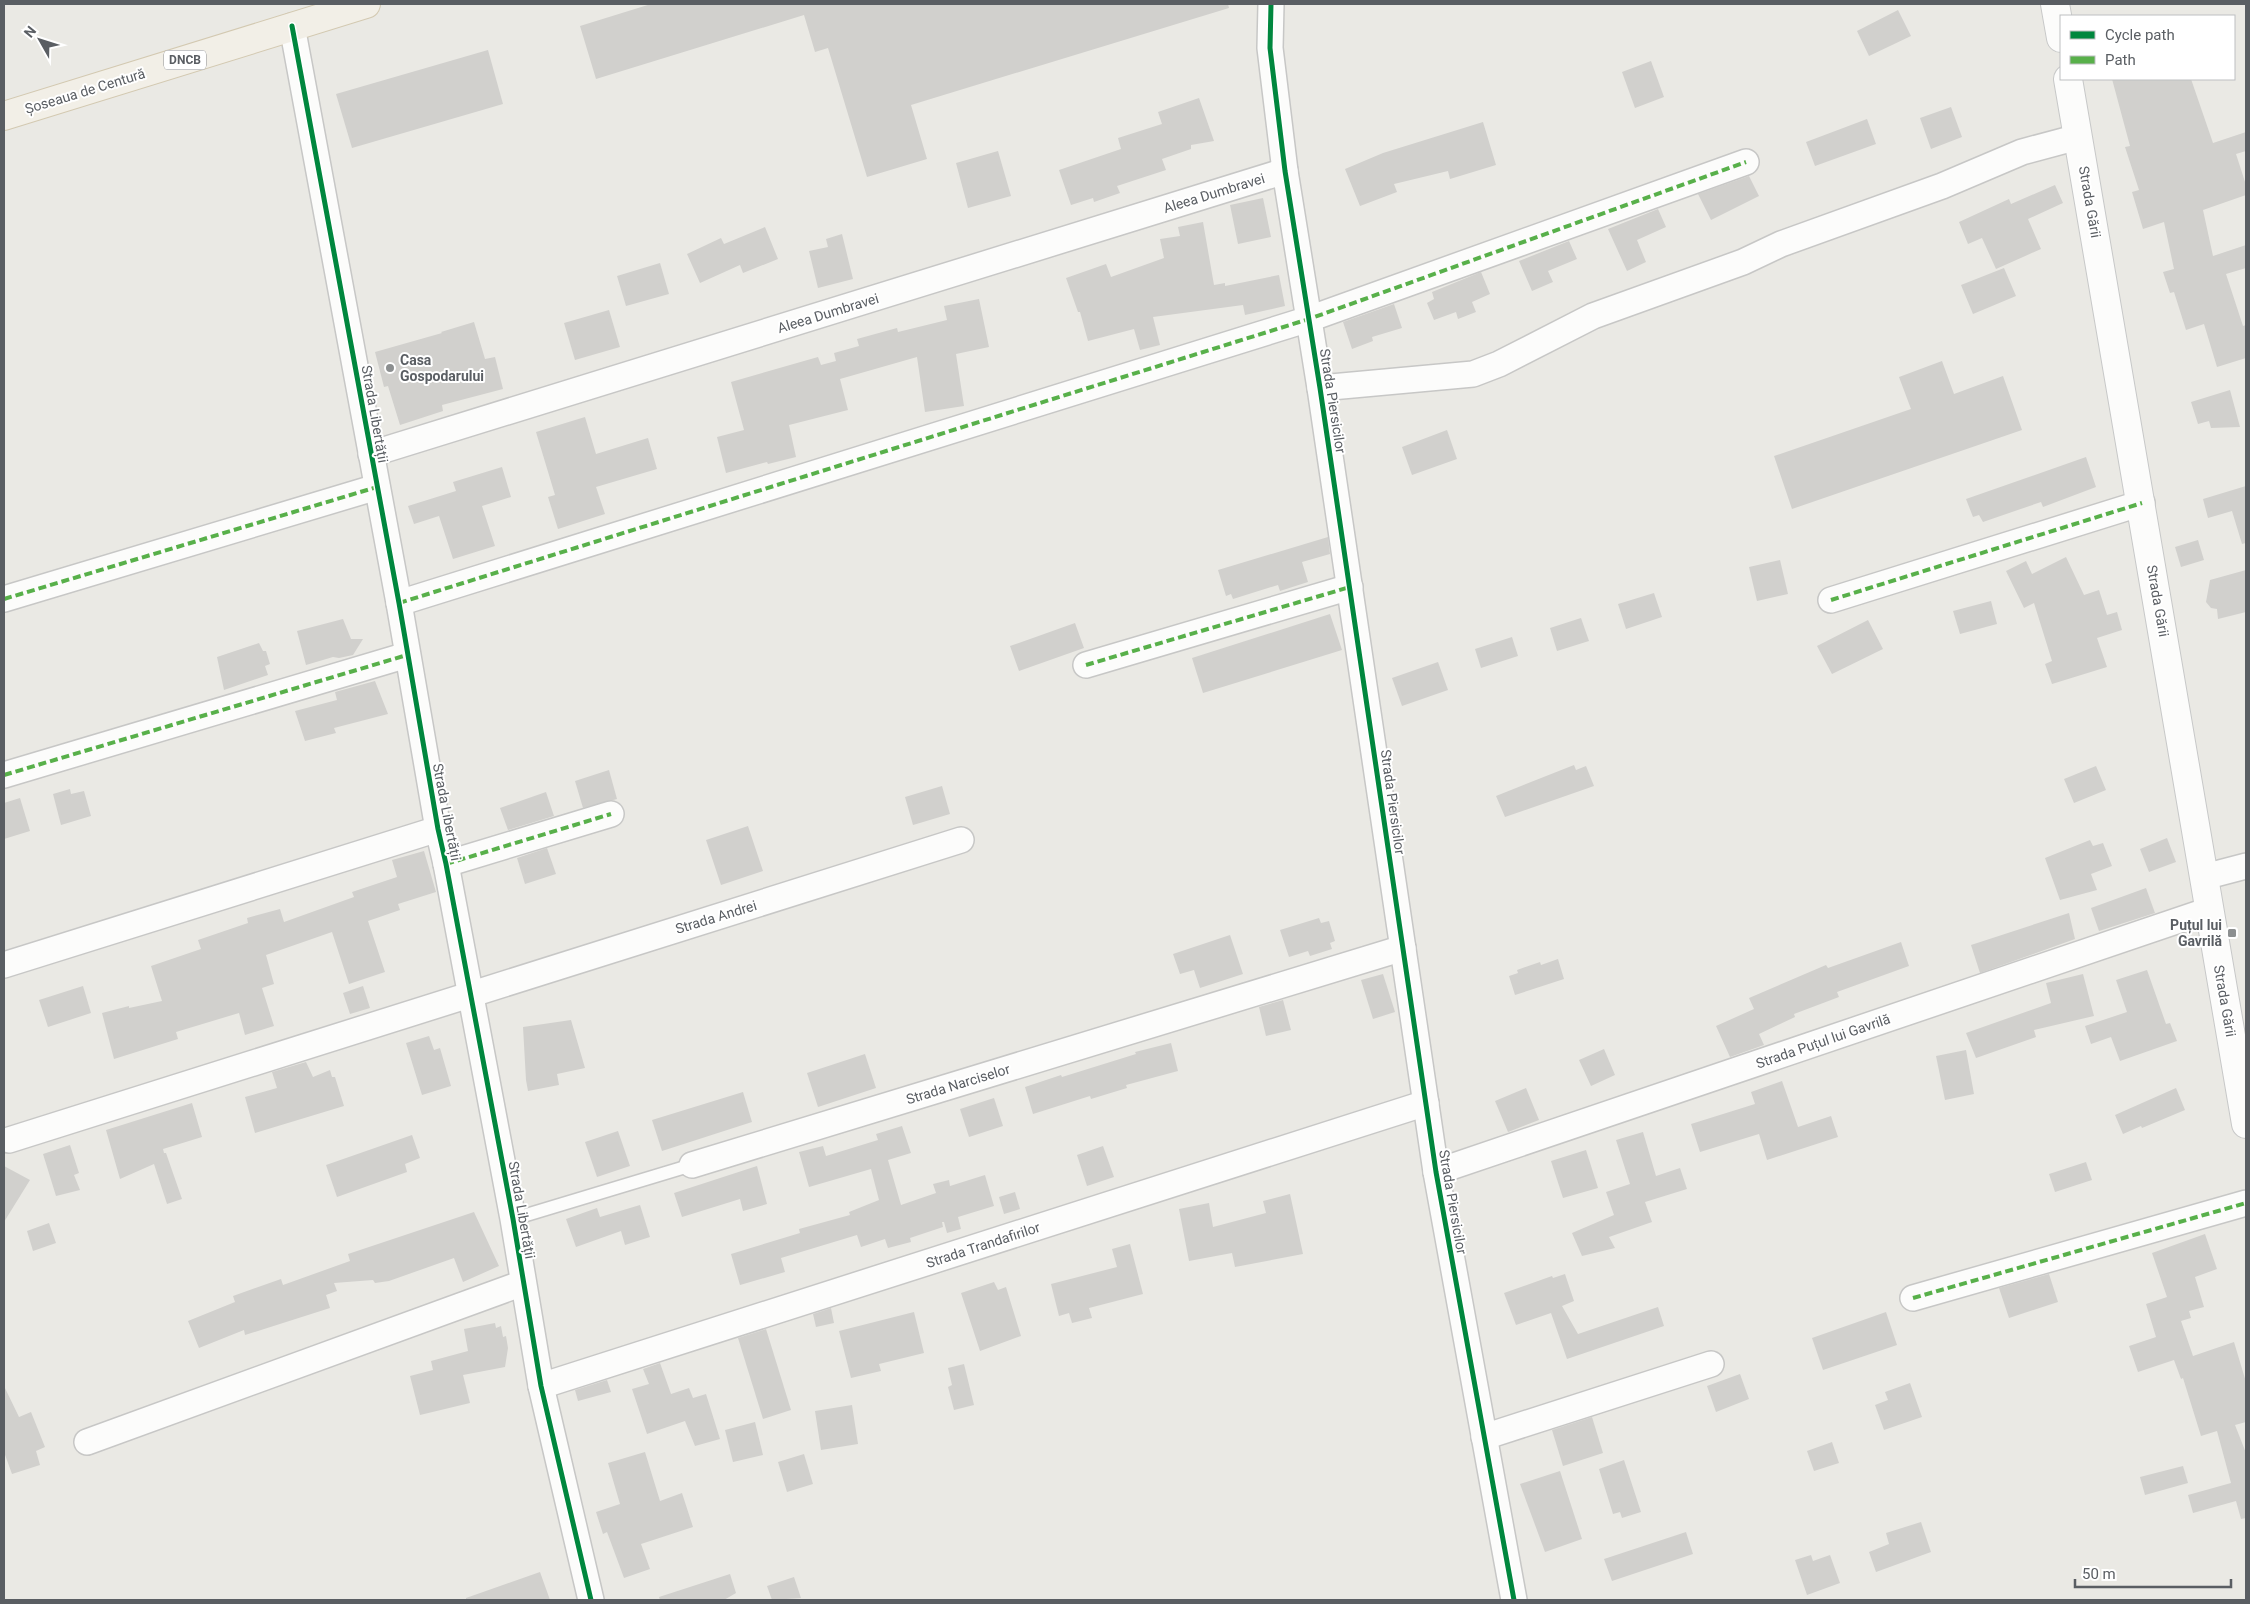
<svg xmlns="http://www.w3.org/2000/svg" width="2250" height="1604" font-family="Roboto,sans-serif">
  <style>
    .building { fill: #d1d0cd }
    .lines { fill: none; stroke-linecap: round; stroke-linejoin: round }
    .service-casing { stroke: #c7c7c6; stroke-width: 15 }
    .minor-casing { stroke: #c7c7c6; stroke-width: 28 }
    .secondary-casing { stroke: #c7c8c8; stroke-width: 30 }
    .primary-casing { stroke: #d3c9b1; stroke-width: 30 }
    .service { stroke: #fcfcfb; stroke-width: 12 }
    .minor { stroke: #fcfcfb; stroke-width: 25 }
    .secondary { stroke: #fcfcfb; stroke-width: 28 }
    .primary { stroke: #f2efe7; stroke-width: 28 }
    .quiet { stroke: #58b04a; stroke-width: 4; stroke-dasharray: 8 4; stroke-linecap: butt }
    .cycleway-casing { stroke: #fff; stroke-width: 8 }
    .cycleway { stroke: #00873e; stroke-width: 5 }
    .poi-dot { fill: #8c8f90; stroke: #fff; stroke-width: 2 }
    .labels { text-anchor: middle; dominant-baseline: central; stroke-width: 4; stroke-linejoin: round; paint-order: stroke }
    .shield { fill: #fff; stroke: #8c8e92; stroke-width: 1 }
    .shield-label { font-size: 12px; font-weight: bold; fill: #5a5e63 }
    .street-label { font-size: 14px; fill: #5a5e63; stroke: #fff }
    .poi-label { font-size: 14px; font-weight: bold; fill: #5a5e63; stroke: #fff; text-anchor: start }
  </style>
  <rect width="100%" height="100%" fill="#eae9e4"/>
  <g class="building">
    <path d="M651,4H1228L1229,8L911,105L927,159L867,177L828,48L815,52L804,15L596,79L580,26Z"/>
    <path d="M1898,10L1911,36L1869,56L1857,31Z"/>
    <path d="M488,50L503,104L352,148L336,94Z"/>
    <path d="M1651,61L1664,97L1635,108L1622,72Z"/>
    <path d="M2112,79H2191L2213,143L2246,132V151L2236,154L2246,185V195L2203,210L2213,256L2246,245V268L2226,274L2243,326L2246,325V358L2217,367L2204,324L2186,330L2174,292L2170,293L2163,272L2174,269L2164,222L2143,229L2132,192L2139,190L2125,147L2130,146Z"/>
    <path d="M1199,98L1214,141L1191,145V149L1162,159L1166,170L1117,186L1120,193L1094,202L1093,198L1071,205L1059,170L1121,149L1118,138L1162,124L1158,112Z"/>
    <path d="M1951,107L1962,137L1931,149L1920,118Z"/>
    <path d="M1867,119L1876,144L1815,166L1806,142Z"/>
    <path d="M1483,122L1496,165L1450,179L1448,171L1394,184L1397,192L1360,206L1345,169L1383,153Z"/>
    <path d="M998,151L1011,196L968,208L956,163Z"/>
    <path d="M1749,176L1759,196L1711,220L1698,194Z"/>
    <path d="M2055,185L2063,203L2028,219L2041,249L1996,269L1982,238L1968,244L1959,222L2009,199L2011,204Z"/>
    <path d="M1263,198L1271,237L1238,244L1230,205Z"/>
    <path d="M1658,209L1666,227L1637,240L1646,262L1627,271L1608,229Z"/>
    <path d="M1203,222L1214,285L1225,283V286L1279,275L1285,306L1245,315L1243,305L1153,317L1160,345L1140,350L1134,329L1088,341L1080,312H1078L1066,278L1106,264L1111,277L1164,258L1160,239L1180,236L1178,227Z"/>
    <path d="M765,227L778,259L743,273L740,265L700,283L687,254L721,238L724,244Z"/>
    <path d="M842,234L853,279L818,288L809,251L828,247L826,239Z"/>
    <path d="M1569,241L1577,259L1548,271L1553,282L1532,291L1519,261Z"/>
    <path d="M660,263L669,294L626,306L617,276Z"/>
    <path d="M2004,268L2016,296L1973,314L1961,285Z"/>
    <path d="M1481,272L1490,294L1472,302L1476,312L1458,319L1456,312L1434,320L1427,303L1434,299L1432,292Z"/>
    <path d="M979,299L989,347L956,354L964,406L925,412L917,357L840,379L848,410L789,425L796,457L768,464L767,462L726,473L717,437L744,430L731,382L818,357L821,365L836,361L834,353L859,346L857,339L897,328L898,332L947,320L944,306Z"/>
    <path d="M1394,304L1402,328L1372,337L1373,341L1352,349L1343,322Z"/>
    <path d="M609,310L620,347L575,360L564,323Z"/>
    <path d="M474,322L485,359L495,357L503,389L442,405L443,411L400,425L388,386L384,387L375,352L442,333L441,332Z"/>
    <path d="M1942,361L1954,394L2003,376L2022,430L1792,509L1774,456L1911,409L1899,377Z"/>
    <path d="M2230,390L2240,427L2211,428L2209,421L2198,424L2191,402Z"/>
    <path d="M585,417L596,454L648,438L657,469L596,487L605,514L558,529L548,497L555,495L536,432Z"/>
    <path d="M1447,430L1457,459L1412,475L1402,447Z"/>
    <path d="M2086,457L2096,487L2043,507L2041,502L1983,522L1979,515L1973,517L1966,499Z"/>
    <path d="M502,467L511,497L482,506L495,546L453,559L439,516L414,524L408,506L456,491L453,482Z"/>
    <path d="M2246,486V543L2242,544L2232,511L2208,518L2203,499Z"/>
    <path d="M1328,537L1330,554L1302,562L1308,582L1280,591L1278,585L1233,599L1231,594L1226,596L1218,570Z"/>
    <path d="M2198,540L2204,560L2181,567L2175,547Z"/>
    <path d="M2066,557L2084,595L2099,590L2107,615L2117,612L2122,630L2097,638L2107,667L2052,684L2045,664L2052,661L2034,603L2024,608L2006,571L2026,561L2032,574Z"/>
    <path d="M1780,560L1788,594L1757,601L1749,567Z"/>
    <path d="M2246,570V612L2218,619L2217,609L2211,608L2206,602L2210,580Z"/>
    <path d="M1654,593L1662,617L1626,629L1618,604Z"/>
    <path d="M1991,601L1997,624L1960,634L1953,611Z"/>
    <path d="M1330,614L1342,650L1203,693L1192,658Z"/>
    <path d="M1581,618L1589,641L1557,651L1550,628Z"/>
    <path d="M343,619L351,639H363L353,655L339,658L333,657L306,665L297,631Z"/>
    <path d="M1868,620L1883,649L1832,674L1817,646Z"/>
    <path d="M1075,623L1084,648L1019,671L1010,646Z"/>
    <path d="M1512,637L1518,656L1481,668L1475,649Z"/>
    <path d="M259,643L263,651H266L270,664L265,666L268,675L224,690L217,657Z"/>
    <path d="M1438,662L1448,690L1402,706L1392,678Z"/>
    <path d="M375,681L388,714L334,728L336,733L305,741L295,711L337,700L335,692Z"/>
    <path d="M1574,765L1576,770L1586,766L1594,786L1505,817L1496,796Z"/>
    <path d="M2096,766L2106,790L2074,803L2064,779Z"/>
    <path d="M609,770L617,799L583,808L575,781Z"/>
    <path d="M942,786L950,814L913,825L905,797Z"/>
    <path d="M70,789L71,794L84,791L91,816L61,825L53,794Z"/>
    <path d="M546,792L554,816L508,830L500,808Z"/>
    <path d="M20,798L30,831L4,839V803Z"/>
    <path d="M748,826L763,871L721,885L706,840Z"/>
    <path d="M2167,838L2176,862L2149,872L2140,849Z"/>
    <path d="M2090,840L2093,846L2103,843L2112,866L2091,874L2097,890L2060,900L2045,858Z"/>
    <path d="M547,848L556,874L525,884L517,858Z"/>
    <path d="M424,851L436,892L398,904L400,910L368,921L385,972L349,984L332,932L266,955L274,984L262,988L274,1026L245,1035L239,1013L176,1032L178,1039L114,1059L102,1013L129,1006V1008L162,1001L151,966L201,949L198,940L248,923L247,918L280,909L284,922L354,897L352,892L397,877L392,860Z"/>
    <path d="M2146,888L2155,913L2099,931L2091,908Z"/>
    <path d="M2069,913L2075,939L1980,973L1971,945Z"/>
    <path d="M1319,918L1321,923L1329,921L1335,941L1330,943L1332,949L1310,956L1308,951L1289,957L1280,930Z"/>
    <path d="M1230,935L1243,974L1200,988L1194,970L1180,974L1173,954Z"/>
    <path d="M1901,942L1909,966L1837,992L1839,997L1794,1014L1795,1017L1759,1034L1764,1045L1730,1057L1716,1026L1754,1009L1749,998L1826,965L1828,968Z"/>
    <path d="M1558,959L1564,979L1515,995L1509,976L1518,973L1517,970L1540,962L1541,965Z"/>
    <path d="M2147,970L2166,1024L2170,1023L2177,1041L2120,1061L2111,1037L2091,1044L2085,1026L2127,1012L2116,980Z"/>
    <path d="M1383,974L1395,1012L1373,1019L1361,980Z"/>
    <path d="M2083,974L2094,1016L2034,1030L2036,1037L1976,1058L1966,1033L2051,1003L2046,983Z"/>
    <path d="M83,986L91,1013L48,1027L39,1000Z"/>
    <path d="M363,986L370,1008L350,1014L343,993Z"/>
    <path d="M1283,1000L1291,1030L1266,1036L1259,1007Z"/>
    <path d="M571,1020L585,1068L557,1074L559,1085L528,1091L526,1080L523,1027Z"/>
    <path d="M429,1036L434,1050L440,1048L451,1086L422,1095L406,1043Z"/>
    <path d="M1171,1043L1178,1071L1126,1085L1127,1088L1091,1099L1090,1096L1033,1114L1025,1087L1061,1075L1062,1077L1136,1054L1135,1052Z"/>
    <path d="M1604,1049L1615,1075L1591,1086L1579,1060Z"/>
    <path d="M1966,1050L1974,1094L1945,1100L1936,1056Z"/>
    <path d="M865,1054L876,1088L818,1107L807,1073Z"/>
    <path d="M306,1062L313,1077L330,1070L332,1077H335L344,1106L255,1133L245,1097L277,1088L272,1072Z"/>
    <path d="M1782,1081L1798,1127L1831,1116L1838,1137L1767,1160L1759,1134L1700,1152L1691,1124L1755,1104L1751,1092Z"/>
    <path d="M1526,1088L1539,1120L1508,1132L1495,1101Z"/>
    <path d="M2176,1088L2185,1110L2142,1128L2141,1126L2123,1134L2115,1115Z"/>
    <path d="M743,1092L752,1122L662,1151L652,1120Z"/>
    <path d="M994,1098L1003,1126L969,1137L960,1109Z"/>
    <path d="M192,1103L202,1137L163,1149L164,1153H166L182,1199L167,1204L154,1164L120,1179L106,1130Z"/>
    <path d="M902,1126L911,1153L888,1160L901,1205L936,1193L933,1184L949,1180L950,1186L985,1175L994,1206L958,1217L961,1229L947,1233L944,1222H942L943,1227L910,1238L911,1242L888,1248L885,1239L861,1247L857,1235L781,1258L785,1272L740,1285L731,1254L800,1233L799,1229L850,1215L849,1212L879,1200L871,1169L809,1187L799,1152L823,1146L826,1156L878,1140L876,1134Z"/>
    <path d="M618,1131L630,1166L597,1177L585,1142Z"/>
    <path d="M1643,1132L1656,1176L1680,1168L1687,1189L1645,1202L1652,1222L1609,1237L1615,1248L1582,1256L1572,1233L1614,1215L1606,1192L1630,1184L1616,1140Z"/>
    <path d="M412,1135L420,1158L405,1164L407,1172L337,1197L326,1165Z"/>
    <path d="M70,1145L79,1173L74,1175L80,1190L56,1196L43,1154Z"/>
    <path d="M1103,1146L1114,1177L1087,1186L1077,1155Z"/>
    <path d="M1586,1150L1598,1188L1563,1198L1551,1161Z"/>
    <path d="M2086,1162L2092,1180L2055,1192L2049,1174Z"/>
    <path d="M4,1166L30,1180L4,1222Z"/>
    <path d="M757,1166L767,1204L743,1211L740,1199L682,1217L674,1193Z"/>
    <path d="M1015,1192L1020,1209L1004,1214L999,1197Z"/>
    <path d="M1290,1194L1303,1254L1235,1267L1232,1253L1189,1261L1179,1209L1209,1203L1213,1227L1266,1213L1263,1201Z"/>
    <path d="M640,1205L650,1237L625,1245L621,1231L576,1247L566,1219L597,1208L600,1217Z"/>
    <path d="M474,1212L499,1266L463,1282L454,1258L389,1281L375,1283L373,1280L334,1283L337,1291L326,1295L330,1308L245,1335L244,1330L199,1348L188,1321L235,1302L233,1296L281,1279L283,1285L350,1261L348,1254Z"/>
    <path d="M49,1223L56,1243L33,1251L27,1231Z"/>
    <path d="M2205,1234L2217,1269L2195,1277L2204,1307L2189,1311L2191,1318L2181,1321L2193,1356L2234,1342L2246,1382V1422L2235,1425L2246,1453V1518L2241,1519L2236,1501L2193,1513L2188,1495L2231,1483L2217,1431L2201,1436L2183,1378L2181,1379L2174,1360L2138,1372L2129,1346L2156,1337L2146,1304L2167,1297L2152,1253Z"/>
    <path d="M1130,1244L1143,1294L1089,1308L1092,1318L1072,1323L1069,1313L1059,1316L1051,1284L1117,1267L1112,1249Z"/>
    <path d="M1565,1274L1574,1301L1562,1306L1578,1334L1658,1307L1664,1326L1567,1359L1551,1313L1516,1325L1504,1293L1552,1276L1553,1278Z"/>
    <path d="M2049,1274L2058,1302L2009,1318L1999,1288Z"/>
    <path d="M994,1282L998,1290L1006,1287L1021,1336L980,1351L961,1293Z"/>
    <path d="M831,1308L834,1323L816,1327L813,1314Z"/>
    <path d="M914,1312L924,1353L879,1364L881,1371L851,1378L839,1331Z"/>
    <path d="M1886,1312L1897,1345L1823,1370L1812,1338Z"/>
    <path d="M495,1323L496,1328L501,1326L503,1337L506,1336L508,1348L505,1367L463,1375L470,1403L420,1415L410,1376L433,1370L431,1361L468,1351L464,1329Z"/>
    <path d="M766,1329L791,1410L763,1419L738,1338Z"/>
    <path d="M660,1363L671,1394L689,1388L693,1398L706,1394L720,1439L695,1446L685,1421L647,1434L632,1389L649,1384L643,1369Z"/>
    <path d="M964,1364L974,1405L954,1410L948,1387L952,1385L948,1368Z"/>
    <path d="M1740,1374L1749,1399L1716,1412L1707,1386Z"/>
    <path d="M607,1380L611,1392L578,1401L575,1390Z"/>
    <path d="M1910,1383L1922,1417L1884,1430L1875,1405L1888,1400L1885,1392Z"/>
    <path d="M4,1386L19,1417L31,1412L45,1447L36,1451L40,1465L12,1474L4,1452Z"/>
    <path d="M852,1405L858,1444L821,1450L815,1411Z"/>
    <path d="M1592,1417L1603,1453L1563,1466L1552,1430Z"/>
    <path d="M755,1422L763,1455L733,1462L725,1430Z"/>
    <path d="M1832,1442L1839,1463L1814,1471L1807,1451Z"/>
    <path d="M645,1452L660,1501L682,1493L693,1527L641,1544L650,1569L624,1578L607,1532L603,1534L596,1512L620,1504L608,1463Z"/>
    <path d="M804,1454L813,1484L787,1492L778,1462Z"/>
    <path d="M1624,1460L1641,1512L1622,1518L1620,1512L1613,1514L1599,1469Z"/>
    <path d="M2183,1466L2188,1483L2145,1495L2140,1477Z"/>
    <path d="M1560,1471L1582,1539L1545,1552L1520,1484Z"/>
    <path d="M1921,1522L1931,1552L1876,1572L1869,1552L1889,1544L1886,1533Z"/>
    <path d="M1686,1532L1693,1554L1612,1581L1604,1559Z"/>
    <path d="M1811,1555L1813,1561L1830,1555L1840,1583L1807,1595L1795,1560Z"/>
    <path d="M540,1572L550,1600H466V1598Z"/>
    <path d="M730,1574L736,1593L724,1600H660L659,1597Z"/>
    <path d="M794,1577L801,1598L772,1600L767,1586Z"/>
  </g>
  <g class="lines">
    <defs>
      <path id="service" d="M513,1219L692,1165"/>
      <g id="minor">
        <path d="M1271,4L1270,48L1285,171L1320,388L1436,1172L1514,1600"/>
        <path d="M292,26L399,603L438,829L446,864L513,1219L541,1386L591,1600"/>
        <path d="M1320,388L1473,374L1499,364L1593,316L1743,262L1781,244L1942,186L2022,152L2078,137"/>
        <path d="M371,454L1285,171"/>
        <path d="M4,599L377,487"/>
        <path d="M1831,600L2142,503"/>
        <path d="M399,603L1309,319L1746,162"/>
        <path d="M1086,665L1350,587"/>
        <path d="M4,775L407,655"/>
        <path d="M446,864L611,814"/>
        <path d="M2204,877L2246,866"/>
        <path d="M4,965L438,829"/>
        <path d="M9,1140L961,840"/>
        <path d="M692,1165L1403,948"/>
        <path d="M1436,1172L2209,910"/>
        <path d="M1913,1298L2246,1203"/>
        <path d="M541,1386L1426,1103"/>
        <path d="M1484,1437L1711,1364"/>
        <path d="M87,1442L523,1283"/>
      </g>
      <g id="secondary">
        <path d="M2055,4L2061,38"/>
        <path d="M2068,79L2246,1124"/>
      </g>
      <path id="primary" d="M4,116L366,4"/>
    </defs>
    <use href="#service" class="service-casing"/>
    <use href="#minor" class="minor-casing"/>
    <use href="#secondary" class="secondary-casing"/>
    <use href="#primary" class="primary-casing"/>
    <use href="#service" class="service"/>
    <use href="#minor" class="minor"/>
    <use href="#secondary" class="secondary"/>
    <use href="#primary" class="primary"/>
    <g class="quiet">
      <path d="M4,599L377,487"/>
      <path d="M1831,600L2142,503"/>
      <path d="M399,603L1309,319L1746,162"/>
      <path d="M1086,665L1350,587"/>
      <path d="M4,775L407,655"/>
      <path d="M446,864L611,814"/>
      <path d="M1913,1298L2246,1203"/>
    </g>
    <defs>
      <g id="cycleway">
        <path d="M1271,4L1270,48L1285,171L1320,388L1436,1172L1514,1600"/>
        <path d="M292,26L399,603L438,829L446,864L513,1219L541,1386L591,1600"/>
      </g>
    </defs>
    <use href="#cycleway" class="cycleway-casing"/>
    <use href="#cycleway" class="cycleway"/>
  </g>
  <g class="poi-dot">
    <circle cx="390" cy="368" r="5"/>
    <rect x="2227" y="928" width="10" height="10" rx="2.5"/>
  </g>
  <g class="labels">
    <rect class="shield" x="164" y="50.5" width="42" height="19" rx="4"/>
    <g class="shield-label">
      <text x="185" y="60">DNCB</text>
    </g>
    <g class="street-label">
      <text transform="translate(85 91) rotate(-17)">Șoseaua de Centură</text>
      <text transform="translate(1214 193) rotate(-17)">Aleea Dumbravei</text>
      <text transform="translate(2090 202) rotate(80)">Strada Gării</text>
      <text transform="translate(828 313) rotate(-17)">Aleea Dumbravei</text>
      <text transform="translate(1333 401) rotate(81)">Strada Piersicilor</text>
      <text transform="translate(375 414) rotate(80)">Strada Libertății</text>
      <text transform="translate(2158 601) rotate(80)">Strada Gării</text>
      <text transform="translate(1393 802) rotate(82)">Strada Piersicilor</text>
      <text transform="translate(447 812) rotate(79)">Strada Libertății</text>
      <text transform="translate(716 917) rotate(-17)">Strada Andrei</text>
      <text transform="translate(2225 1001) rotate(80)">Strada Gării</text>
      <text transform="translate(1823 1041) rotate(-19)">Strada Puțul lui Gavrilă</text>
      <text transform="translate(958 1084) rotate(-17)">Strada Narciselor</text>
      <text transform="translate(1453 1202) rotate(80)">Strada Piersicilor</text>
      <text transform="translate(522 1210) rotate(80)">Strada Libertății</text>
      <text transform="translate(983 1245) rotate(-18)">Strada Trandafirilor</text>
    </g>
    <g class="poi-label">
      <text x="400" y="360">Casa<tspan x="400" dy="16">Gospodarului</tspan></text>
      <text x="2222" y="925" text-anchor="end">Puțul lui<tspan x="2222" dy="16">Gavrilă</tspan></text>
    </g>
  </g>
  <rect width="2250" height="1604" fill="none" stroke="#5a5e63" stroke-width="10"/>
  <rect x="2060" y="15" width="175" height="65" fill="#ffffff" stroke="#bdbfc1"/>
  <rect x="2070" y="31" width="25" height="8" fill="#00873e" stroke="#bdbfc1"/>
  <text x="2105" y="40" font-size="15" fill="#5a5e63">Cycle path</text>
  <rect x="2070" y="56" width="25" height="8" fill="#58b04a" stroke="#bdbfc1"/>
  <text x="2105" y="65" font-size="15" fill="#5a5e63">Path</text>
  <g transform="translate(40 40) rotate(309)" stroke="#ffffff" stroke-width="4" paint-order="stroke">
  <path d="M0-4L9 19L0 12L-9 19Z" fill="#5a5e63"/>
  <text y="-8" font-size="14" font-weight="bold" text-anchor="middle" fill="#5a5e63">N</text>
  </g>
  <path d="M2075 1579v8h156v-8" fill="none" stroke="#5a5e63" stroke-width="2.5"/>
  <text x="2082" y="1579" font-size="15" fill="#5a5e63" stroke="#ffffff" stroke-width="4" paint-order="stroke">50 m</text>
</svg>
